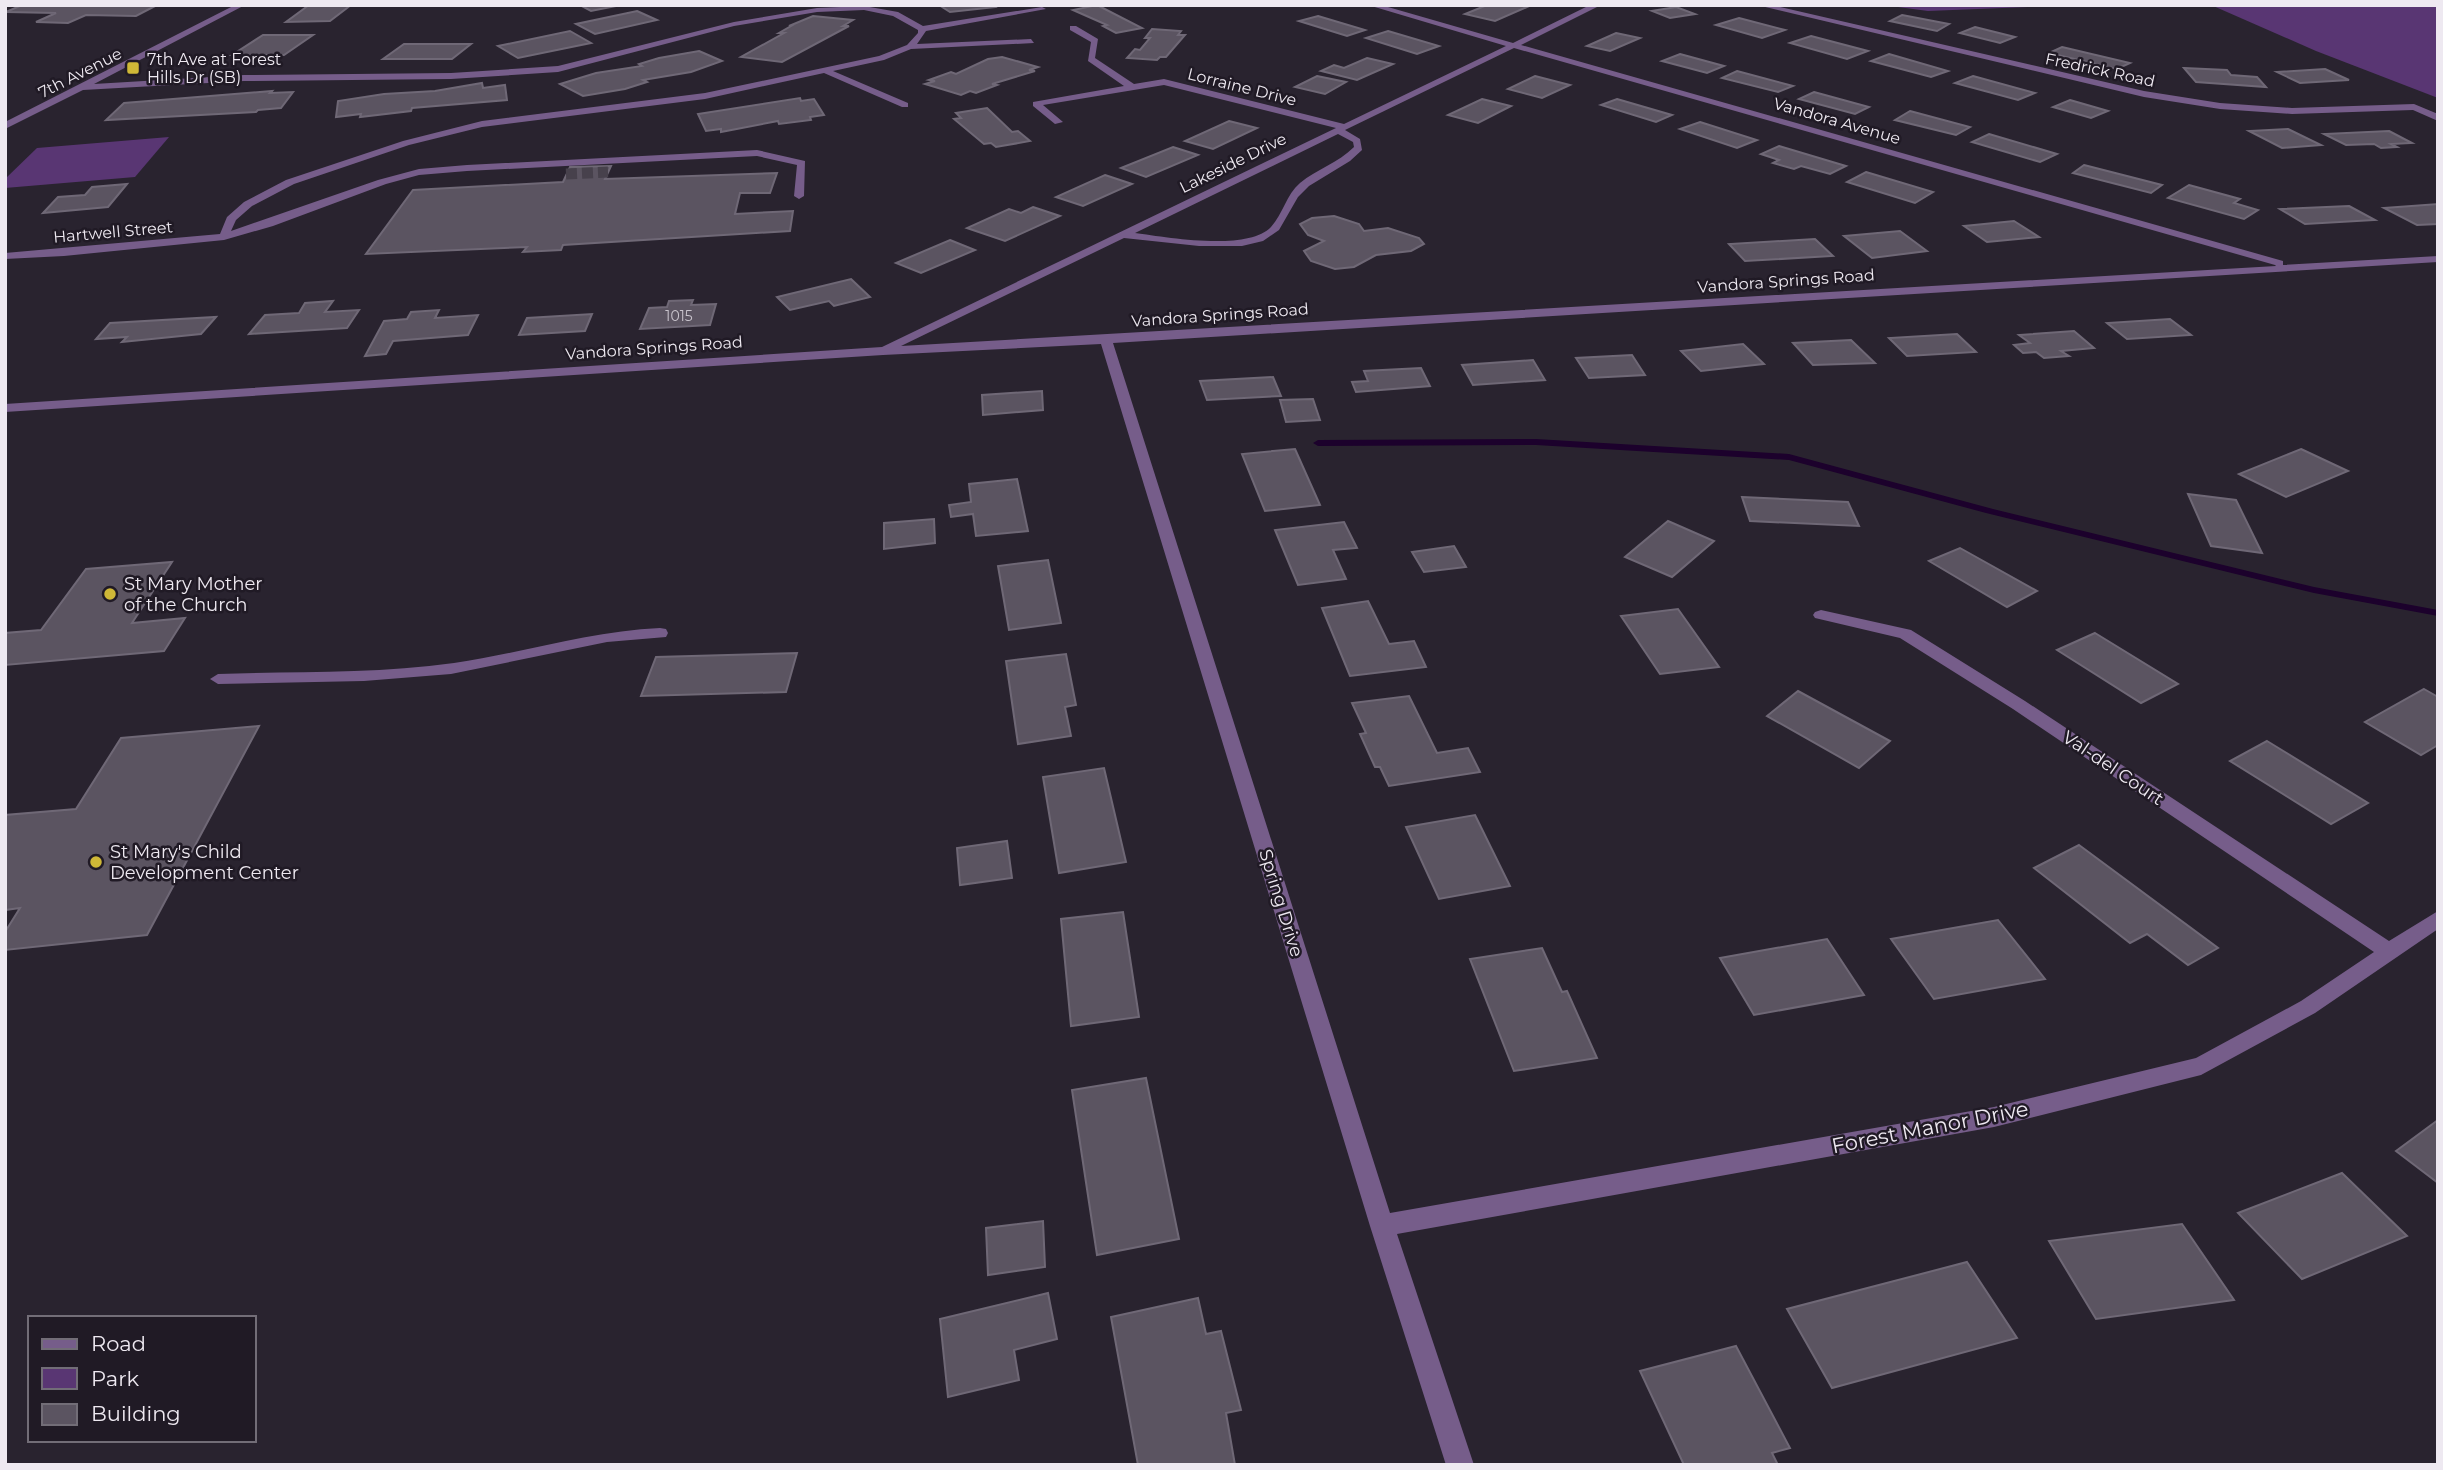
<svg xmlns="http://www.w3.org/2000/svg" width="2443" height="1470" font-family="Montserrat,sans-serif">
  <style>
    .green { fill: #593673 }
    .lines { fill: none; stroke-linecap: round; stroke-linejoin: round }
    .stream { fill: #1c012c; fill-rule: evenodd }
    .building { fill: #5b5461; stroke: #6f6876; stroke-width: 2 }
    .minor-tunnel { stroke: #47414c; stroke-width: 11; stroke-dasharray: 11 5; stroke-linecap: butt }
    .minor { fill: #765d8a; fill-rule: evenodd }
    .poi-dot { fill: #cfb837; stroke: #201a25; stroke-width: 2.5 }
    .labels { text-anchor: middle; dominant-baseline: central; stroke-width: 5; stroke-linejoin: round; paint-order: stroke }
    .number-label { font-size: 14px; fill: #c9c4cd }
    .far-poi-label { font-size: 16px; fill: #eee9f1; stroke: #201a25; text-anchor: start }
    .far-street-label { font-size: 16px; fill: #eee9f1; stroke: #201a25 }
    .poi-label { font-size: 18px; fill: #eee9f1; stroke: #201a25; text-anchor: start }
    .street-label { font-size: 18px; fill: #eee9f1; stroke: #201a25 }
    .near-street-label { font-size: 21px; fill: #eee9f1; stroke: #201a25 }
  </style>
  <rect width="100%" height="100%" fill="#29232f"/>
  <g class="green">
    <path d="M1883,5H2082L1928,11Z"/>
    <path d="M2211,5H2438V98L2316,51Z"/>
    <path d="M169,137L135,177L5,188V179L37,148Z"/>
  </g>
  <g class="lines">
    <g class="stream">
      <path d="M1926,5H2136L2134,7Z"/>
      <path d="M1536,439L1789,454L1993,509L2314,587L2438,610V616L2314,593L1986,513L1789,460L1536,445L1318,446L1313,443L1318,440Z"/>
    </g>
  </g>
  <g class="building">
    <path d="M22,5H157L136,16L86,15L68,23L36,22L56,13L6,12Z"/>
    <path d="M309,5H357H351L330,21L286,22Z"/>
    <path d="M580,5H621L591,11Z"/>
    <path d="M939,5H992L995,7L950,12Z"/>
    <path d="M1097,5L1142,28L1116,33L1103,26L1107,25L1073,10Z"/>
    <path d="M1487,5H1519L1527,7L1495,21L1465,14Z"/>
    <path d="M1676,7L1695,14L1670,18L1652,11Z"/>
    <path d="M637,11L657,20L595,34L576,24Z"/>
    <path d="M1902,15L1949,24L1937,31L1890,21Z"/>
    <path d="M813,16L853,20L843,26H849L782,62L741,57L784,33H779L791,26H789Z"/>
    <path d="M1318,16L1365,30L1347,36L1299,21Z"/>
    <path d="M1739,18L1785,30L1762,38L1716,25Z"/>
    <path d="M1975,27L2015,37L2000,43L1960,33Z"/>
    <path d="M1152,29L1181,31L1178,35H1185L1166,57H1160L1157,60L1127,58L1135,49L1140,50L1150,38H1145Z"/>
    <path d="M570,31L591,43L518,58L498,46Z"/>
    <path d="M1388,31L1439,46L1417,54L1366,38Z"/>
    <path d="M1616,33L1640,38L1610,51L1587,46Z"/>
    <path d="M263,35H313L284,55H232Z"/>
    <path d="M1811,36L1868,51L1847,59L1790,43Z"/>
    <path d="M404,44H471L452,59H383Z"/>
    <path d="M2062,47L2130,63L2117,69L2049,53Z"/>
    <path d="M699,51L722,61L691,72L643,80L647,82L625,89L583,96L560,84L596,73L642,66L639,64L659,58Z"/>
    <path d="M1680,54L1724,66L1707,73L1662,61Z"/>
    <path d="M1889,54L1948,71L1931,77L1871,61Z"/>
    <path d="M1002,57L1038,67L1029,70L1035,71L992,84L997,85L976,93L970,91L961,95L925,84L935,81L929,80L951,72L956,74L988,59Z"/>
    <path d="M1367,58L1393,64L1357,80L1321,71L1334,65L1344,68Z"/>
    <path d="M2184,68L2227,70L2231,75L2257,77L2266,87L2196,82Z"/>
    <path d="M2325,69L2349,80L2300,83L2277,72Z"/>
    <path d="M1737,71L1793,86L1778,92L1722,78Z"/>
    <path d="M1317,76L1346,82L1325,94L1295,87Z"/>
    <path d="M1535,76L1570,85L1542,98L1508,89Z"/>
    <path d="M1973,76L2035,93L2018,100L1955,83Z"/>
    <path d="M482,83L483,88L505,85L507,100L412,108L411,111L360,117L361,114L336,117L338,101L384,94L435,91Z"/>
    <path d="M272,91L270,93L293,92L281,108L258,110L256,112L106,120L124,103Z"/>
    <path d="M1814,92L1869,107L1855,114L1799,99Z"/>
    <path d="M800,98L801,101L814,99L824,115L810,117L811,120L779,124L778,121L721,132V129L706,131L698,114Z"/>
    <path d="M1482,99L1511,106L1478,123L1448,115Z"/>
    <path d="M1617,99L1672,115L1656,122L1601,105Z"/>
    <path d="M2070,100L2108,111L2091,118L2053,107Z"/>
    <path d="M987,108L1012,132L1018,131L1030,141L996,147L991,143L984,144L954,119L961,118L956,113Z"/>
    <path d="M1910,111L1970,127L1956,135L1895,120Z"/>
    <path d="M1229,121L1257,128L1213,149L1185,141Z"/>
    <path d="M1700,122L1757,140L1737,148L1680,129Z"/>
    <path d="M2288,129L2321,145L2282,148L2249,131Z"/>
    <path d="M2389,131L2412,143L2391,144L2397,147L2381,148L2374,144L2346,145L2324,134Z"/>
    <path d="M1989,134L2057,154L2040,162L1972,142Z"/>
    <path d="M1779,146L1846,166L1830,174L1801,166L1794,169L1773,163L1779,160L1761,154Z"/>
    <path d="M1173,147L1198,155L1146,177L1121,168Z"/>
    <path d="M2084,165L2162,185L2151,193L2073,173Z"/>
    <path d="M611,166L605,179L777,173L770,193H740L735,214L793,211L790,231L563,245L561,250L523,252L527,247L366,254L413,190L563,182L570,167Z"/>
    <path d="M1866,172L1933,192L1915,203L1847,182Z"/>
    <path d="M1105,175L1132,184L1083,206L1056,197Z"/>
    <path d="M127,184L108,207L43,213L58,197L85,195L92,187Z"/>
    <path d="M2189,185L2240,199L2234,203L2258,210L2244,219L2168,198Z"/>
    <path d="M2438,204V224L2417,225L2384,208Z"/>
    <path d="M2349,206L2375,220L2305,224L2280,209Z"/>
    <path d="M1033,207L1060,216L1005,241L967,228L1009,209L1021,213Z"/>
    <path d="M1334,216L1359,224L1364,231L1388,228L1419,238L1424,244L1411,251L1376,255L1354,267L1335,269L1311,261L1304,251L1324,241L1308,235L1300,224L1312,218Z"/>
    <path d="M2014,221L2039,237L1987,242L1964,226Z"/>
    <path d="M1900,231L1927,251L1872,258L1844,236Z"/>
    <path d="M1815,239L1833,256L1745,261L1729,244Z"/>
    <path d="M950,240L975,250L921,273L896,263Z"/>
    <path d="M851,279L870,297L834,306L829,301L790,310L777,297Z"/>
    <path d="M693,300L691,305L716,304L710,325L640,329L649,308L667,307L669,301Z"/>
    <path d="M333,301L325,312L359,310L347,328L249,334L265,315L299,313L305,303Z"/>
    <path d="M439,310L435,318L478,315L468,335L393,341L386,354L365,356L384,321L407,319L411,312Z"/>
    <path d="M592,314L585,331L519,335L527,318Z"/>
    <path d="M216,317L201,334L122,342L127,337L96,339L110,323Z"/>
    <path d="M2170,319L2191,335L2127,339L2107,323Z"/>
    <path d="M2074,331L2094,348L2061,351L2069,356L2044,358L2036,352L2023,353L2014,345L2030,343L2019,335Z"/>
    <path d="M1957,334L1976,352L1907,356L1889,338Z"/>
    <path d="M1851,340L1875,363L1813,365L1793,343Z"/>
    <path d="M1743,344L1764,364L1701,371L1681,351Z"/>
    <path d="M1632,355L1645,375L1589,378L1576,358Z"/>
    <path d="M1533,360L1545,380L1473,385L1462,365Z"/>
    <path d="M1421,368L1430,386L1356,392L1352,382L1368,381L1364,371Z"/>
    <path d="M1273,377L1281,396L1207,400L1200,381Z"/>
    <path d="M1042,391L1043,410L983,415L982,395Z"/>
    <path d="M1313,399L1320,420L1286,422L1280,400Z"/>
    <path d="M1295,449L1320,505L1265,511L1242,454Z"/>
    <path d="M2301,449L2348,471L2286,497L2239,474Z"/>
    <path d="M1017,479L1028,531L976,536L973,514L951,517L949,505L971,502L969,484Z"/>
    <path d="M2188,494L2236,500L2262,553L2211,546Z"/>
    <path d="M1742,497L1848,502L1859,526L1750,521Z"/>
    <path d="M934,519L935,543L884,549V523Z"/>
    <path d="M1668,521L1714,541L1672,577L1625,557Z"/>
    <path d="M1344,522L1357,548L1333,550L1346,579L1298,585L1275,530Z"/>
    <path d="M1454,546L1466,567L1424,572L1412,552Z"/>
    <path d="M1960,548L2037,591L2007,607L1929,561Z"/>
    <path d="M1048,560L1061,623L1009,630L998,566Z"/>
    <path d="M172,562L132,623L185,618L164,651L5,665V633L41,630L86,569Z"/>
    <path d="M1368,601L1389,644L1414,641L1426,667L1350,676L1322,608Z"/>
    <path d="M1678,609L1719,667L1660,674L1621,616Z"/>
    <path d="M2095,633L2178,684L2141,703L2057,650Z"/>
    <path d="M797,653L786,692L641,696L656,657Z"/>
    <path d="M1066,654L1076,705L1065,707L1071,736L1018,744L1006,661Z"/>
    <path d="M2424,689L2438,697V745L2421,755L2365,722Z"/>
    <path d="M1798,691L1890,741L1859,768L1767,716Z"/>
    <path d="M1409,696L1437,753L1468,748L1480,772L1389,786L1380,767H1375L1360,734L1366,733L1352,703Z"/>
    <path d="M259,726L147,935L5,950V932L20,908L5,910V815L76,809L121,738Z"/>
    <path d="M2267,741L2368,803L2331,824L2230,761Z"/>
    <path d="M1104,768L1126,862L1059,873L1043,777Z"/>
    <path d="M1475,815L1510,886L1439,899L1406,827Z"/>
    <path d="M1007,841L1012,878L960,885L957,848Z"/>
    <path d="M2079,845L2218,948L2188,965L2147,934L2130,943L2034,868Z"/>
    <path d="M1123,912L1139,1017L1071,1026L1061,919Z"/>
    <path d="M1998,920L2045,979L1934,999L1891,939Z"/>
    <path d="M1827,939L1864,995L1754,1015L1720,958Z"/>
    <path d="M1542,948L1562,992L1567,991L1597,1058L1514,1071L1470,959Z"/>
    <path d="M1146,1078L1179,1239L1097,1255L1072,1090Z"/>
    <path d="M2438,1120V1183L2396,1151Z"/>
    <path d="M2342,1173L2407,1236L2302,1279L2238,1213Z"/>
    <path d="M1043,1221L1045,1267L988,1275L986,1228Z"/>
    <path d="M2182,1224L2234,1300L2096,1319L2049,1241Z"/>
    <path d="M1967,1262L2017,1338L1832,1388L1787,1309Z"/>
    <path d="M1048,1293L1057,1339L1014,1350L1019,1380L948,1397L940,1319Z"/>
    <path d="M1198,1298L1206,1334L1221,1331L1241,1410L1226,1413L1235,1465H1138L1111,1317Z"/>
    <path d="M1736,1346L1790,1448L1772,1453L1778,1465H1684L1640,1371Z"/>
  </g>
  <g class="lines">
    <path class="minor-tunnel" d="M566,174L608,172"/>
    <g class="minor">
      <path d="M235,5H245L94,84L244,75L451,73L558,66L734,22L817,8L864,6L898,12L923,26L1042,7L1046,9L926,31L917,44L1031,39L1034,43L911,49L884,60L833,71L908,103V107H902L824,73L705,99L482,127L409,145L294,184L252,206L236,220L231,231L378,180L419,169L467,165L757,150L805,161L804,196L799,199L794,196L797,165L757,156L467,171L419,175L386,184L273,226L224,240L64,256L5,259V253L220,234L227,217L244,202L286,180L403,141L482,121L705,93L879,56L907,45L918,33V30L893,16L864,10L817,12L734,26L558,72L451,79L244,81L83,90L5,129V122Z"/>
      <path d="M1368,5H1381L1513,43L1590,5H1601L1521,45L2283,261V265L2438,256V262L1113,343L1390,1213L1994,1107L2196,1058L2301,1001L2374,952L2013,709L1900,638L1815,618L1813,615L1815,612L1821,610L1911,630L2025,701L2389,941L2438,911V929L2315,1013L2201,1075L1994,1127L1397,1234L1474,1465H1446L1370,1226L1101,344L883,355L5,412V404L882,347L1336,128L1164,85L1043,105L1063,122L1055,124L1033,106V102L1124,86L1088,61L1091,42L1070,30V26H1076L1098,39L1095,58L1134,84L1164,79L1344,124L1506,46ZM1514,48L2275,265L2276,266L901,346L1124,238L1199,246H1242L1263,241L1279,230L1298,197L1309,186L1350,161L1362,150L1360,139L1345,130ZM1338,134L1353,142L1354,147C1338,163 1317,169 1300,183C1286,195 1283,214 1271,227C1247,252 1166,237 1135,233Z"/>
      <path d="M1757,5H1772L2144,91L2220,103L2292,108L2414,104L2438,114V121L2413,110L2292,114L2220,109L2144,97Z"/>
      <path d="M660,628L666,629L668,633L666,637L607,642L451,674L364,681L218,684L210,679L218,674C296,671 376,674 454,663C523,653 590,631 660,628Z"/>
    </g>
  </g>
  <g class="poi-dot">
    <rect x="126" y="61" width="14" height="14" rx="3.5"/>
    <circle cx="110" cy="594" r="7"/>
    <circle cx="96" cy="862" r="7"/>
  </g>
  <g class="labels">
    <g class="number-label">
      <text x="679" y="316">1015</text>
    </g>
    <g class="far-poi-label">
      <text x="147" y="59">7th Ave at Forest<tspan x="147" dy="18">Hills Dr (SB)</tspan></text>
    </g>
    <g class="far-street-label">
      <text transform="translate(2100 70) rotate(12)">Fredrick Road</text>
      <text transform="translate(80 73) rotate(-27)">7th Avenue</text>
      <text transform="translate(1242 87) rotate(14)">Lorraine Drive</text>
      <text transform="translate(1837 121) rotate(16)">Vandora Avenue</text>
      <text transform="translate(1233 163) rotate(-26)">Lakeside Drive</text>
      <text transform="translate(113 232) rotate(-5)">Hartwell Street</text>
      <text transform="translate(1786 281) rotate(-4)">Vandora Springs Road</text>
      <text transform="translate(1220 315) rotate(-4)">Vandora Springs Road</text>
      <text transform="translate(654 348) rotate(-4)">Vandora Springs Road</text>
    </g>
    <g class="poi-label">
      <text x="124" y="584">St Mary Mother<tspan x="124" dy="21">of the Church</tspan></text>
      <text x="110" y="852">St Mary's Child<tspan x="110" dy="21">Development Center</tspan></text>
    </g>
    <g class="street-label">
      <text transform="translate(2113 768) rotate(34)">Val-del Court</text>
      <text transform="translate(1281 903) rotate(73)">Spring Drive</text>
    </g>
    <g class="near-street-label">
      <text transform="translate(1930 1127) rotate(-11)">Forest Manor Drive</text>
    </g>
  </g>
  <rect width="2443" height="1470" fill="none" stroke="#eee9f1" stroke-width="14"/>
  <rect x="28" y="1316" width="228" height="126" fill="#201a25" stroke="#726d77" stroke-width="2"/>
  <rect x="42" y="1339" width="35" height="10" fill="#765d8a" stroke="#726d77" stroke-width="2"/>
  <text x="91" y="1351" font-size="21" fill="#eee9f1">Road</text>
  <rect x="42" y="1368" width="35" height="21" fill="#593673" stroke="#726d77" stroke-width="2"/>
  <text x="91" y="1386" font-size="21" fill="#eee9f1">Park</text>
  <rect x="42" y="1404" width="35" height="21" fill="#5b5461" stroke="#726d77" stroke-width="2"/>
  <text x="91" y="1421" font-size="21" fill="#eee9f1">Building</text>
</svg>
